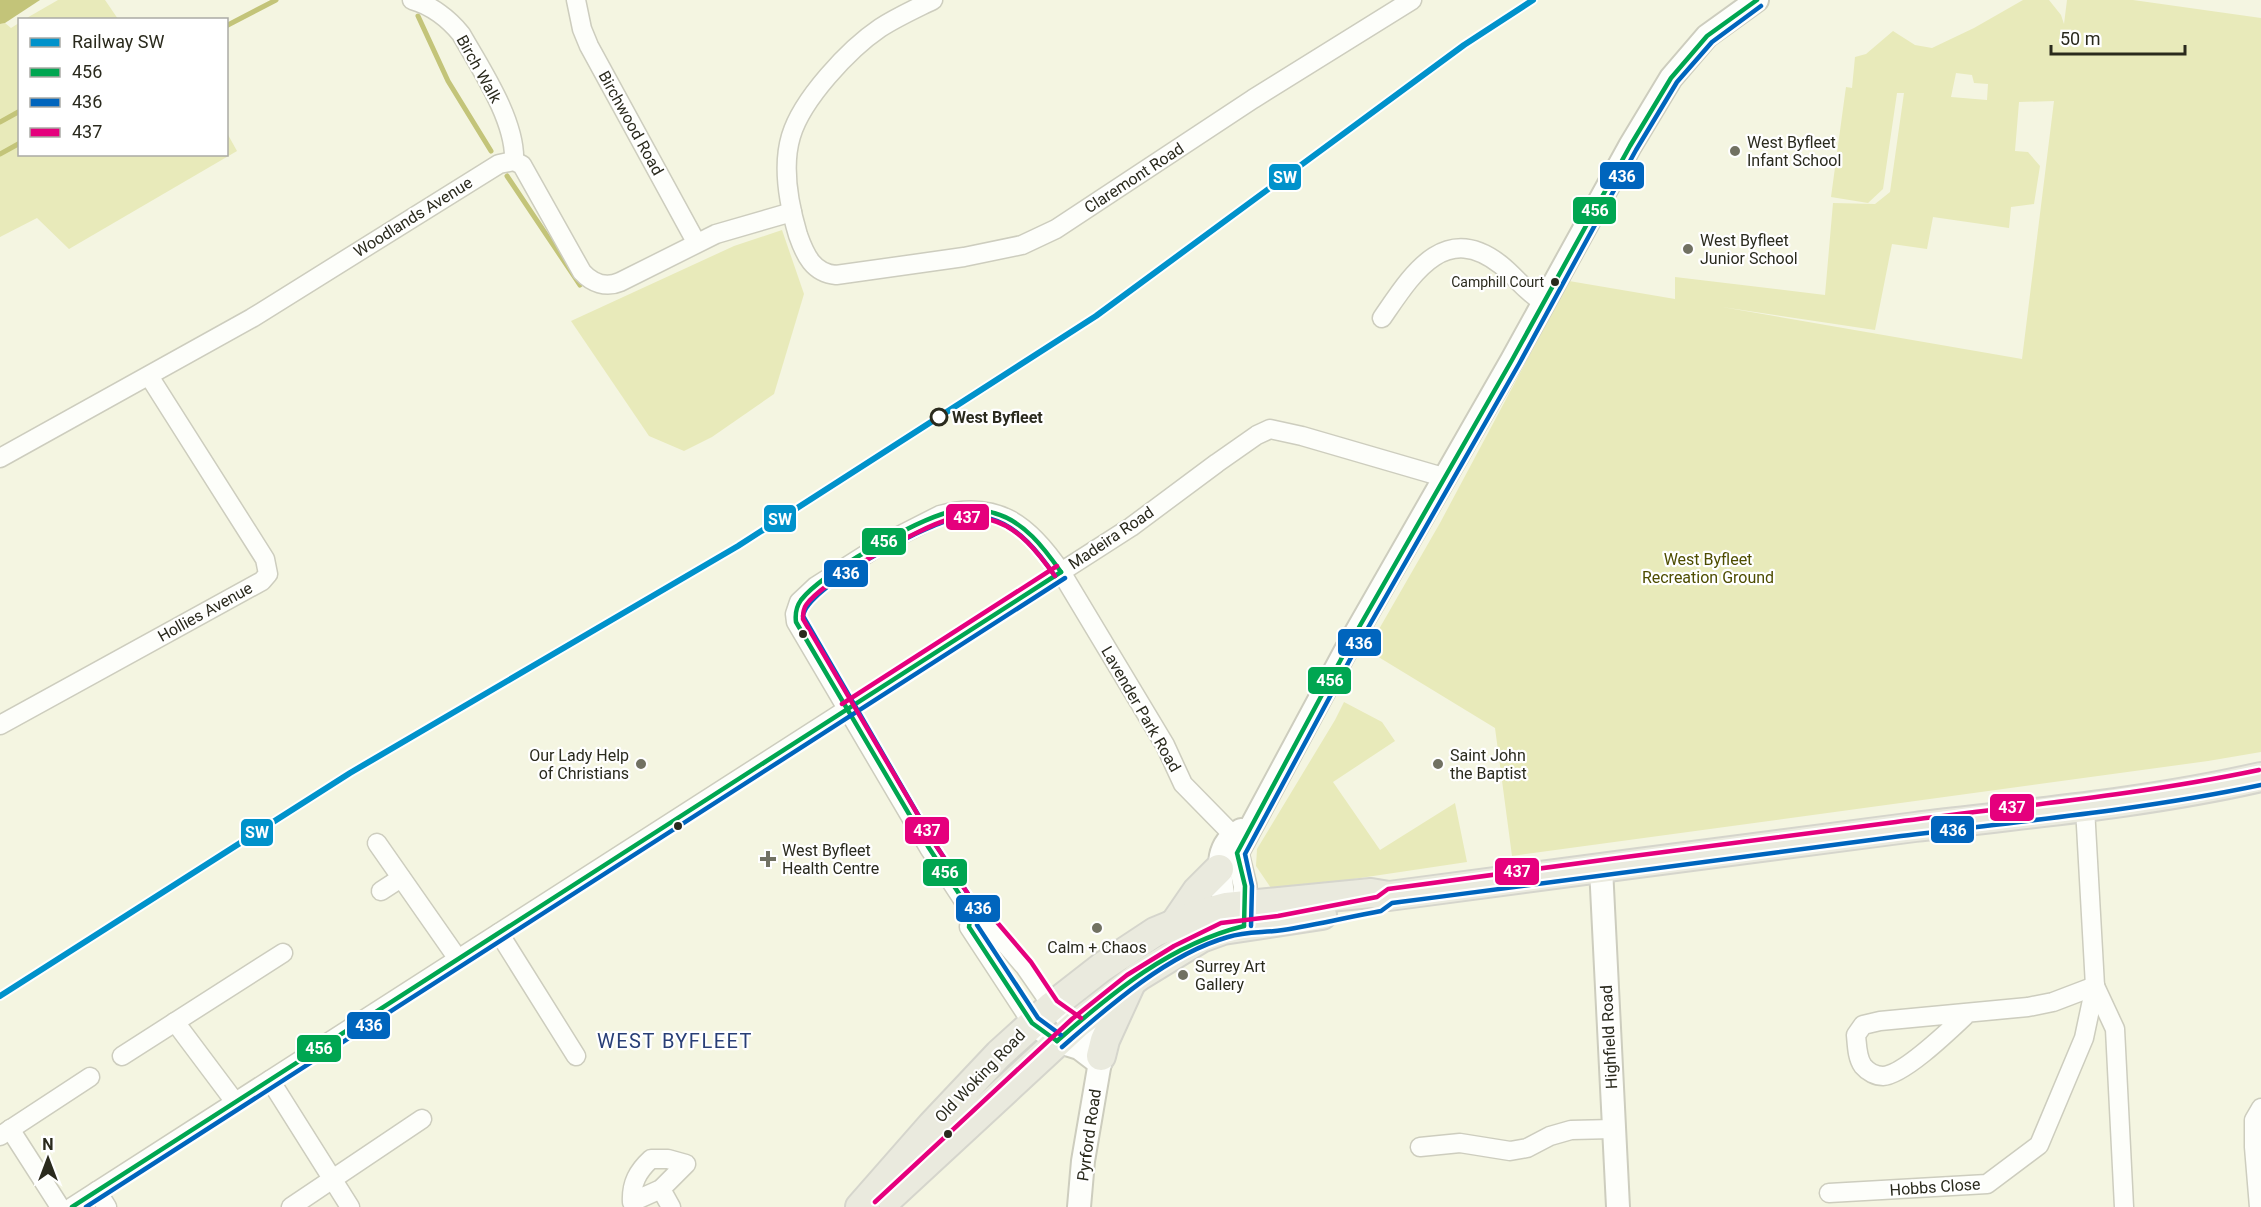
<svg xmlns="http://www.w3.org/2000/svg" width="2261" height="1207" font-family="Roboto,sans-serif">
  <style>
    .green { fill: #e8eaba; fill-rule: evenodd }
    .water { fill: #c3c479 }
    .lines { fill: none; stroke-linecap: round; stroke-linejoin: round }
    .stream { stroke: #c3c479; stroke-width: 5 }
    .minor-casing { stroke: #cdcdbe; stroke-width: 21 }
    .tertiary-casing { stroke: #cdcdbe; stroke-width: 26 }
    .primary-casing { stroke: #d5d5cc; stroke-width: 32 }
    .minor { stroke: #fdfefa; stroke-width: 18 }
    .tertiary { stroke: #fdfefa; stroke-width: 22 }
    .primary { stroke: #eaeade; stroke-width: 28 }
    .bus-1-casing { stroke: #fff; stroke-width: 9 }
    .bus-2-casing { stroke: #fff; stroke-width: 9 }
    .bus-3-casing { stroke: #fff; stroke-width: 9 }
    .bus-1 { stroke: #00a651; stroke-width: 4.5 }
    .bus-2 { stroke: #0065bd; stroke-width: 4.5 }
    .bus-3 { stroke: #e5007d; stroke-width: 4.5 }
    .rail-1-casing { stroke: #fff; stroke-width: 10 }
    .rail-1 { stroke: #0092cb; stroke-width: 6 }
    .poi-dot { fill: #717162; stroke: #fff; stroke-width: 2 }
    .bus-dot { fill: #2a2a1d; stroke: #fff; stroke-width: 2 }
    .stop-dot { fill: #fff; stroke: #2a2a1d; stroke-width: 3 }
    .labels { text-anchor: middle; dominant-baseline: central; stroke-width: 4.5; stroke-linejoin: round; paint-order: stroke }
    .bus-label { font-size: 14px; fill: #2a2a1d; stroke: #fff; text-anchor: end }
    .street-label { font-size: 16px; fill: #2a2a1d; stroke: #fff }
    .poi-label { font-size: 16px; fill: #2a2a1d; stroke: #fff; text-anchor: start }
    .stop-label { font-size: 16px; font-weight: bold; fill: #2a2a1d; stroke: #fff; text-anchor: start }
    .park-label { font-size: 16px; fill: #4e4d00; stroke: #fff }
    .quarter-label { font-size: 20px; letter-spacing: 1.5px; fill: #283e76; stroke: #fff }
    .line-badge { stroke: #fff; stroke-width: 2 }
    .badge-label { font-size: 16px; text-anchor: middle; font-weight: bold; fill: #fff }
  </style>
  <rect width="100%" height="100%" fill="#f4f5e1"/>
  <g class="green">
    <path d="M58,0H105L118,19H25Z"/>
    <path d="M2023,0H2049L2061,15L2064,24L2067,0H2133L2261,18V752L2208,761L1512,856L1495,728L1367,650L1440,523L1569,281L1675,299V277L1825,295L1833,203L1875,204L1890,192L1904,93H1897L1883,189L1868,203L1831,197L1845,94L1846,87L1852,88L1855,57L1866,54L1893,31L1915,45L1932,48L1974,28ZM1956,73L1972,75L1974,83L1988,84L1987,100L1951,97ZM2054,101L2022,359L1722,307L1875,330L1892,244L1927,249L1933,217L2009,228L2011,207L2034,204L2040,166L2028,152L2015,151L2019,102Z"/>
    <path d="M5,23L11,28L19,23L20,154H226L227,133L237,151L69,249L37,218L0,237V24Z"/>
    <path d="M782,230L804,294L774,394L712,437L684,451L649,436L571,321L734,246Z"/>
    <path d="M1344,702L1382,722L1395,741L1333,782L1380,850L1455,803L1467,862L1273,891L1256,866L1257,849L1335,720Z"/>
  </g>
  <path class="water" d="M0,0H40L5,23L0,24Z"/>
  <g class="lines">
    <g class="stream">
      <path d="M418,16L448,81L491,151"/>
      <path d="M226,26L276,0"/>
      <path d="M0,122L20,111"/>
      <path d="M0,154L20,143"/>
      <path d="M507,176L580,285"/>
    </g>
    <defs>
      <g id="minor">
        <path d="M412,0C431,5 449,19 461,34C481,69 516,121 514,161"/>
        <path d="M576,0L582,29L589,46L696,242"/>
        <path d="M933,0C915,9 897,17 880,28C849,49 802,99 791,136C782,166 789,205 798,235C805,255 813,273 836,275L964,257L1022,245L1056,229L1253,99L1412,0"/>
        <path d="M1382,318C1411,276 1444,220 1501,265C1516,277 1526,292 1543,302"/>
        <path d="M0,458L252,318L499,164L514,161L522,165L582,272C592,283 606,288 620,282L716,234L792,212"/>
        <path d="M0,725L262,581L268,574L265,559L149,376"/>
        <path d="M377,843L458,959"/>
        <path d="M381,891L401,878"/>
        <path d="M971,912L969,927L1032,1023"/>
        <path d="M499,933L576,1056"/>
        <path d="M2095,986L2115,1029L2124,1207"/>
        <path d="M1052,1006L1025,967L984,919L971,912L929,848L796,622L795,614L799,602L816,586L879,546L940,515C998,499 1030,526 1061,572L1165,745L1183,784L1233,835"/>
        <path d="M1968,1013C1952,1028 1904,1075 1883,1076C1876,1076 1868,1072 1863,1066C1857,1058 1857,1045 1856,1035L1863,1025L1880,1021L2028,1007L2053,1002L2095,986"/>
        <path d="M175,1022L235,1102"/>
        <path d="M122,1056L283,953"/>
        <path d="M270,1080L350,1207"/>
        <path d="M10,1129L60,1207"/>
        <path d="M0,1136L90,1077"/>
        <path d="M1420,1147L1460,1143L1510,1151L1527,1148L1550,1136L1571,1130L1613,1129"/>
        <path d="M651,1159H668L686,1164L661,1189L632,1202C631,1183 638,1171 651,1159Z"/>
        <path d="M661,1189L671,1207"/>
        <path d="M97,1191L107,1207"/>
        <path d="M1829,1193L1987,1184L2039,1145L2084,1038L2095,986L2085,808"/>
        <path d="M72,1207L1131,527L1217,463L1257,435L1270,429L1302,436L1443,477"/>
        <path d="M291,1207L422,1119"/>
        <path d="M2259,1207L2254,1147V1120L2261,1108"/>
      </g>
      <g id="tertiary">
        <path d="M1601,868L1618,1207"/>
        <path d="M1244,919L1245,886L1237,853L1346,650L1512,360L1630,146L1671,78L1707,36L1757,0"/>
        <path d="M1224,923C1229,889 1203,852 1241,830"/>
        <path d="M1065,1015L1085,1030L1101,1056L1083,1161L1079,1207"/>
        <path d="M1032,1023L1057,1041L1079,1048L1100,1064"/>
      </g>
      <g id="primary">
        <path d="M1175,923L1197,891L1219,869"/>
        <path d="M1101,1056L1105,1040L1131,983"/>
        <path d="M890,1197L1077,1024L1139,976L1201,938L1223,930L1322,915"/>
        <path d="M860,1207L932,1125L999,1054L1052,1006L1102,967L1155,932L1196,915L1226,907L1371,893L1389,896C1564,873 1740,849 1915,827C2031,813 2147,803 2261,777"/>
      </g>
    </defs>
    <use href="#minor" class="minor-casing"/>
    <use href="#tertiary" class="tertiary-casing"/>
    <use href="#primary" class="primary-casing"/>
    <use href="#minor" class="minor"/>
    <use href="#tertiary" class="tertiary"/>
    <use href="#primary" class="primary"/>
    <defs>
      <g id="bus-1">
        <path d="M1244,926L1245,886L1237,853L1346,650L1512,360L1630,146L1671,78L1707,36L1757,0"/>
        <path d="M1057,1041L1032,1023L969,927L971,912L929,848L796,622C795,614 796,607 801,600C822,573 915,521 949,512C963,509 980,508 994,513C1024,521 1044,548 1061,572"/>
        <path d="M1057,1041C1113,992 1171,944 1244,926"/>
        <path d="M72,1207L1061,572"/>
      </g>
      <g id="bus-2">
        <path d="M1055,576C1039,553 1019,527 991,519C978,516 962,516 950,520C921,527 806,588 803,616L935,844L978,909L977,925L1038,1018L1061,1035"/>
        <path d="M1251,926L1252,886L1245,854L1353,654L1519,364L1636,150L1677,82L1712,42L1761,6"/>
        <path d="M1062,1047C1109,1006 1168,954 1228,937C1246,931 1265,933 1283,930C1316,925 1348,917 1381,911L1392,903C1562,881 1732,858 1901,836C2022,821 2142,810 2261,785"/>
        <path d="M86,1207L1065,578"/>
      </g>
      <g id="bus-3">
        <path d="M1055,576C1039,554 1019,527 991,520C978,516 963,516 950,519C920,527 823,581 806,605C803,609 803,614 803,619L935,844L976,906L990,914L1031,962L1057,1001L1081,1018"/>
        <path d="M842,704L1057,566"/>
        <path d="M875,1202L1072,1019L1127,975L1174,946L1221,923L1278,916L1377,897L1388,889C1557,866 1727,843 1896,822C2018,806 2139,795 2259,770"/>
      </g>
    </defs>
    <use href="#bus-1" class="bus-1-casing"/>
    <use href="#bus-2" class="bus-2-casing"/>
    <use href="#bus-3" class="bus-3-casing"/>
    <use href="#bus-1" class="bus-1"/>
    <use href="#bus-2" class="bus-2"/>
    <use href="#bus-3" class="bus-3"/>
    <defs>
      <path id="rail-1" d="M0,996L350,773L738,546L1096,316L1464,45L1533,0"/>
    </defs>
    <use href="#rail-1" class="rail-1-casing"/>
    <use href="#rail-1" class="rail-1"/>
  </g>
  <g class="poi-dot">
    <circle cx="1735" cy="151" r="6"/>
    <circle cx="1688" cy="249" r="6"/>
    <circle cx="641" cy="764" r="6"/>
    <circle cx="1438" cy="764" r="6"/>
    <path d="M765 850h6v6h6v6h-6v6h-6v-6h-6v-6h6z"/>
    <circle cx="1097" cy="928" r="6"/>
    <circle cx="1183" cy="975" r="6"/>
  </g>
  <g class="bus-dot">
    <circle cx="1555" cy="282" r="5"/>
    <circle cx="803" cy="634" r="5"/>
    <circle cx="678" cy="826" r="5"/>
    <circle cx="948" cy="1134" r="5"/>
  </g>
  <circle class="stop-dot" cx="939" cy="417" r="8"/>
  <g class="labels">
    <g class="bus-label">
      <text x="1544" y="282">Camphill Court</text>
    </g>
    <g class="street-label">
      <text transform="translate(479 69) rotate(61)">Birch Walk</text>
      <text transform="translate(631 123) rotate(61)">Birchwood Road</text>
      <text transform="translate(1134 178) rotate(-33)">Claremont Road</text>
      <text transform="translate(413 217) rotate(-32)">Woodlands Avenue</text>
      <text transform="translate(1111 538) rotate(-34)">Madeira Road</text>
      <text transform="translate(205 612) rotate(-29)">Hollies Avenue</text>
      <text transform="translate(1141 709) rotate(60)">Lavender Park Road</text>
      <text transform="translate(1609 1037) rotate(-93)">Highfield Road</text>
      <text transform="translate(980 1076) rotate(-46)">Old Woking Road</text>
      <text transform="translate(1089 1135) rotate(-82)">Pyrford Road</text>
      <text transform="translate(1935 1187) rotate(-4)">Hobbs Close</text>
    </g>
    <g class="poi-label">
      <text x="1747" y="142">West Byfleet<tspan x="1747" dy="18">Infant School</tspan></text>
      <text x="1700" y="240">West Byfleet<tspan x="1700" dy="18">Junior School</tspan></text>
      <text x="629" y="755" text-anchor="end">Our Lady Help<tspan x="629" dy="18">of Christians</tspan></text>
      <text x="1450" y="755">Saint John<tspan x="1450" dy="18">the Baptist</tspan></text>
      <text x="782" y="850">West Byfleet<tspan x="782" dy="18">Health Centre</tspan></text>
      <text x="1097" y="947" text-anchor="middle">Calm + Chaos</text>
      <text x="1195" y="966">Surrey Art<tspan x="1195" dy="18">Gallery</tspan></text>
    </g>
    <g class="stop-label">
      <text x="952" y="417">West Byfleet</text>
    </g>
    <g class="park-label">
      <text x="1708" y="559">West Byfleet<tspan x="1708" dy="18">Recreation Ground</tspan></text>
    </g>
    <g class="quarter-label">
      <text x="675" y="1041">WEST BYFLEET</text>
    </g>
  </g>
  <g class="line-badge">
    <rect x="1599" y="161" width="46" height="29" rx="6" fill="#0065bd"/>
    <rect x="1268" y="163" width="34" height="28" rx="6" fill="#0092cb"/>
    <rect x="1572" y="196" width="45" height="29" rx="6" fill="#00a651"/>
    <rect x="945" y="503" width="45" height="28" rx="6" fill="#e5007d"/>
    <rect x="763" y="504" width="34" height="29" rx="6" fill="#0092cb"/>
    <rect x="861" y="527" width="46" height="29" rx="6" fill="#00a651"/>
    <rect x="823" y="559" width="46" height="29" rx="6" fill="#0065bd"/>
    <rect x="1337" y="628" width="45" height="29" rx="6" fill="#0065bd"/>
    <rect x="1307" y="666" width="45" height="29" rx="6" fill="#00a651"/>
    <rect x="1989" y="793" width="46" height="29" rx="6" fill="#e5007d"/>
    <rect x="1930" y="815" width="45" height="29" rx="6" fill="#0065bd"/>
    <rect x="904" y="816" width="46" height="29" rx="6" fill="#e5007d"/>
    <rect x="240" y="818" width="34" height="29" rx="6" fill="#0092cb"/>
    <rect x="1494" y="857" width="46" height="29" rx="6" fill="#e5007d"/>
    <rect x="922" y="858" width="46" height="29" rx="6" fill="#00a651"/>
    <rect x="955" y="894" width="46" height="29" rx="6" fill="#0065bd"/>
    <rect x="346" y="1011" width="45" height="29" rx="6" fill="#0065bd"/>
    <rect x="296" y="1034" width="46" height="29" rx="6" fill="#00a651"/>
  </g>
  <g class="badge-label">
    <text x="1622" y="182">436</text>
    <text x="1285" y="183">SW</text>
    <text x="1595" y="216">456</text>
    <text x="967" y="523">437</text>
    <text x="780" y="525">SW</text>
    <text x="884" y="547">456</text>
    <text x="846" y="579">436</text>
    <text x="1359" y="649">436</text>
    <text x="1330" y="686">456</text>
    <text x="2012" y="813">437</text>
    <text x="1953" y="836">436</text>
    <text x="927" y="836">437</text>
    <text x="257" y="838">SW</text>
    <text x="1517" y="877">437</text>
    <text x="945" y="878">456</text>
    <text x="978" y="914">436</text>
    <text x="369" y="1031">436</text>
    <text x="319" y="1054">456</text>
  </g>
  <rect x="18" y="18" width="210" height="138" fill="#ffffff" stroke="#aaaaa5" stroke-width="1.5"/>
  <rect x="30" y="38" width="30" height="9" fill="#0092cb" stroke="#aaaaa5" stroke-width="1.5"/>
  <text x="72" y="48" font-size="18" fill="#2a2a1d">Railway SW</text>
  <rect x="30" y="68" width="30" height="9" fill="#00a651" stroke="#aaaaa5" stroke-width="1.5"/>
  <text x="72" y="78" font-size="18" fill="#2a2a1d">456</text>
  <rect x="30" y="98" width="30" height="9" fill="#0065bd" stroke="#aaaaa5" stroke-width="1.5"/>
  <text x="72" y="108" font-size="18" fill="#2a2a1d">436</text>
  <rect x="30" y="128" width="30" height="9" fill="#e5007d" stroke="#aaaaa5" stroke-width="1.5"/>
  <text x="72" y="138" font-size="18" fill="#2a2a1d">437</text>
  <g transform="translate(48 1159)" stroke="#ffffff" stroke-width="4.5" paint-order="stroke">
  <path d="M0-4.5L10 22L0 15L-10 22Z" fill="#2a2a1d"/>
  <text y="-9" font-size="16" font-weight="bold" text-anchor="middle" fill="#2a2a1d">N</text>
  </g>
  <path d="M2051 45v9h134v-9" fill="none" stroke="#2a2a1d" stroke-width="3"/>
  <text x="2060" y="45" font-size="18" fill="#2a2a1d" stroke="#ffffff" stroke-width="4.5" paint-order="stroke">50 m</text>
</svg>
